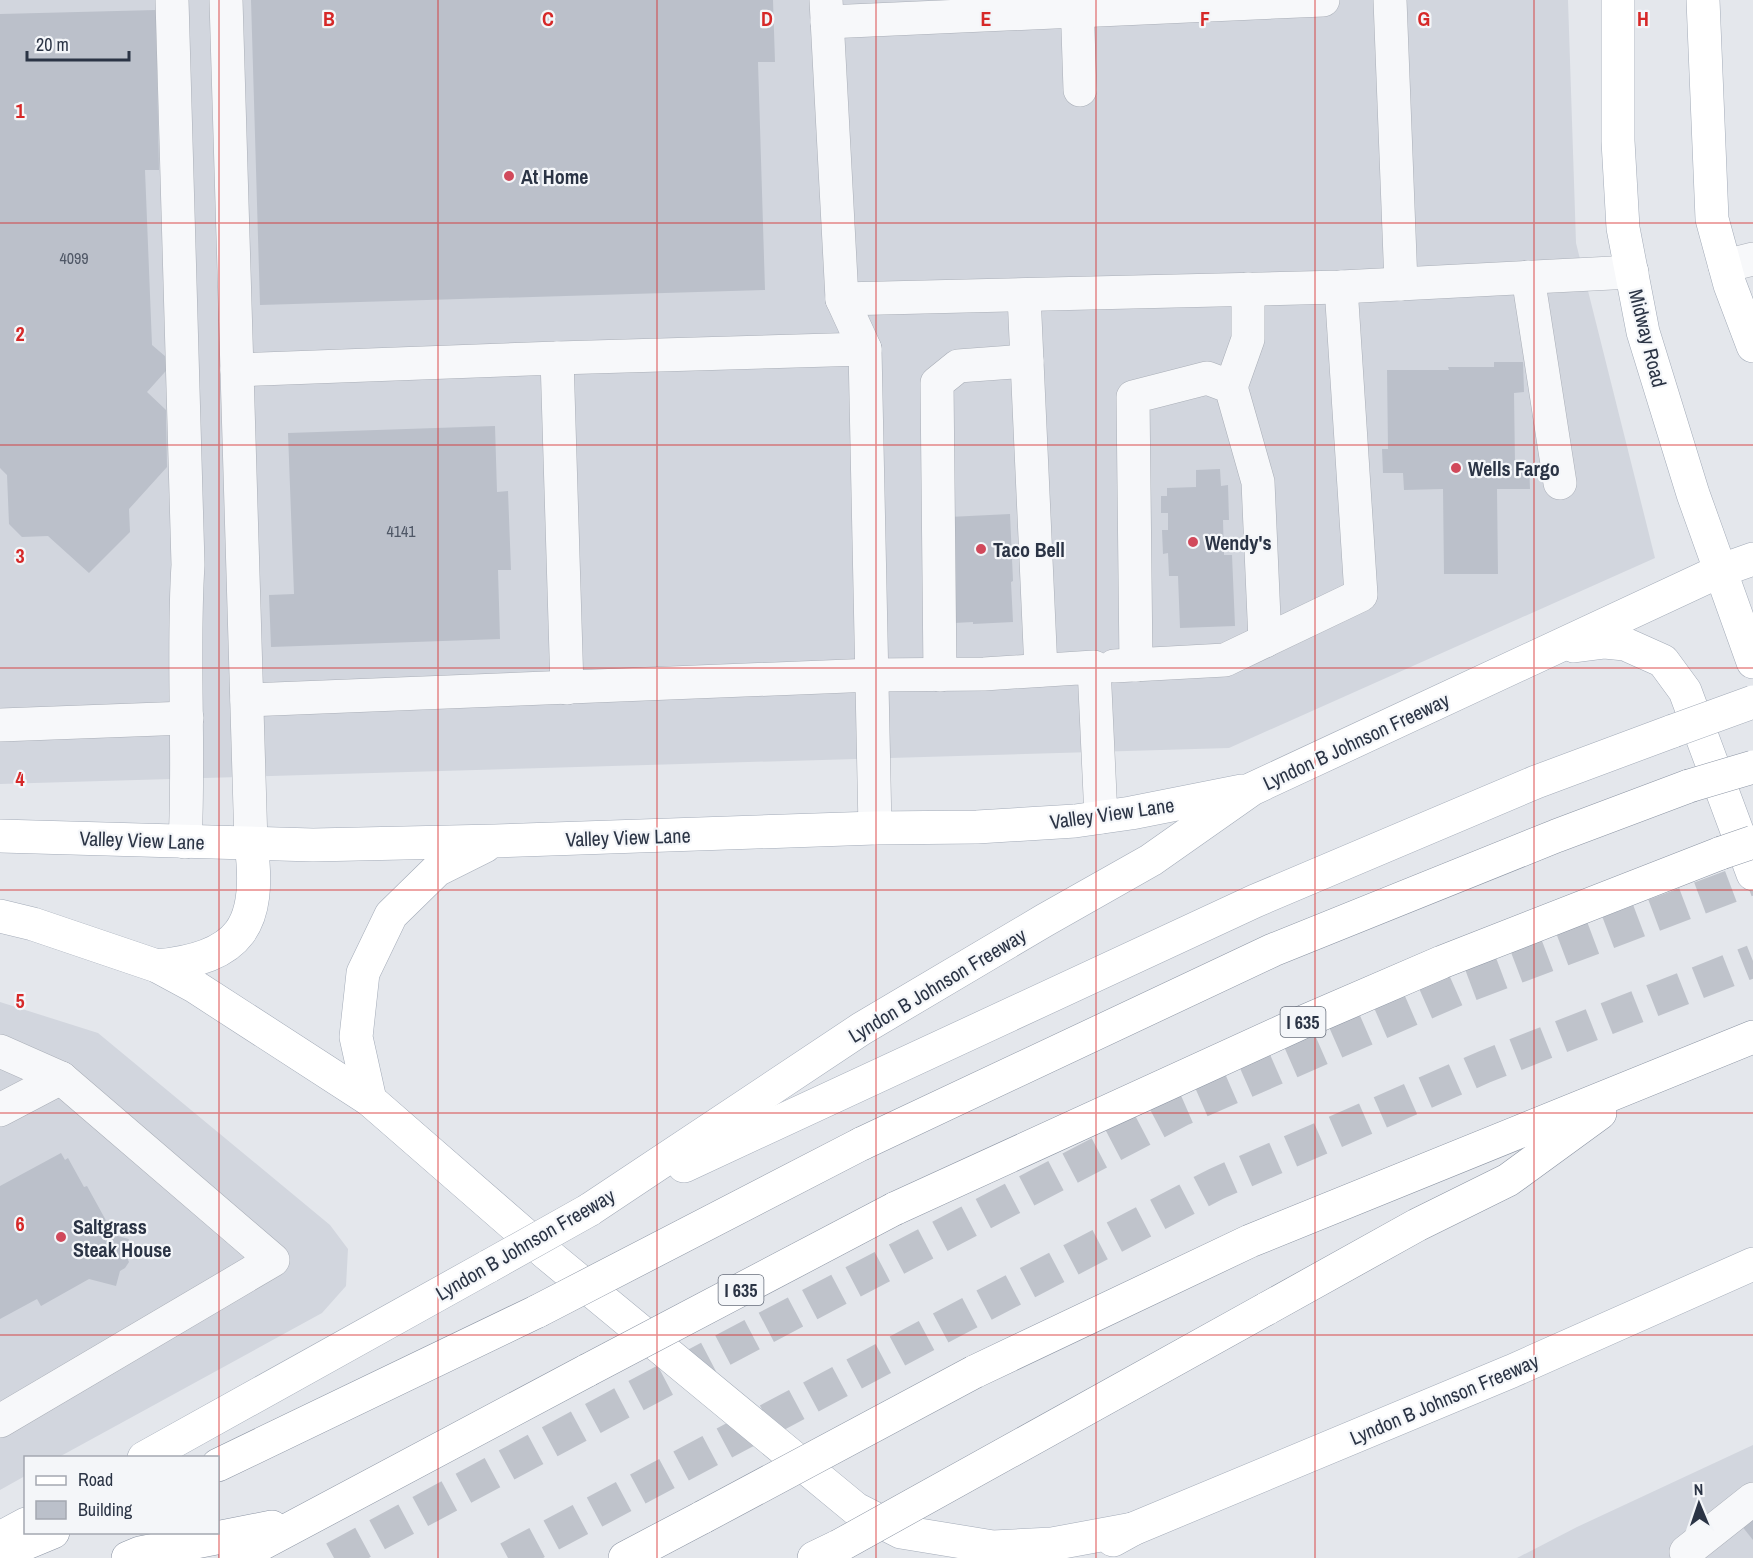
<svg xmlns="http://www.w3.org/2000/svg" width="1753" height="1558" font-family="'Archivo Narrow',sans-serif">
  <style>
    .built { fill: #d2d6de }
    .building { fill: #bbc0ca }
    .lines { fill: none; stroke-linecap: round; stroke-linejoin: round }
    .highway-tunnel { stroke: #bfc3cb; stroke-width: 33; stroke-dasharray: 33 16; stroke-linecap: butt }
    .minor-casing { stroke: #a9aeb7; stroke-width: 34 }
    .major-casing { stroke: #a3abb8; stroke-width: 34 }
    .highway-casing { stroke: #8b94a3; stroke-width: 34 }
    .minor { stroke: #f7f8fa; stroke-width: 33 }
    .major { stroke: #fff; stroke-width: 33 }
    .highway { stroke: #fff; stroke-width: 33 }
    .major-bridge-casing { stroke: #a3abb8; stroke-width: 34; stroke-linecap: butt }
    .highway-bridge-casing { stroke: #8b94a3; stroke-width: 34; stroke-linecap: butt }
    .major-bridge { stroke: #fff; stroke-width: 33 }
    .highway-bridge { stroke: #fff; stroke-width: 33 }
    .grid { fill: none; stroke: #d62828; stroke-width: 1.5; stroke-opacity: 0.55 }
    .poi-dot { fill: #d1495b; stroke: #f4f6f9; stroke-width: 2 }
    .labels { text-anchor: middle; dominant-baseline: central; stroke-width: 4.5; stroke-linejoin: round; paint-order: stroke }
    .number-label { font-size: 16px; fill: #4f5766 }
    .shield { fill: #f4f6f9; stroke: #676e7b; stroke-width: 1.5 }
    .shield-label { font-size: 18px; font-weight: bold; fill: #2b3445 }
    .poi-label { font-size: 20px; font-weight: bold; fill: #2b3445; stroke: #f4f6f9; text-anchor: start }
    .street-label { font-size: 20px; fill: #2b3445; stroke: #f4f6f9 }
    .grid-label { font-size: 20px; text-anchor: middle; font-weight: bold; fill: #d62828; stroke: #f4f6f9; stroke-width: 4.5; stroke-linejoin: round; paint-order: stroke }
  </style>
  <rect width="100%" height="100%" fill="#e4e7ec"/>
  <g class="built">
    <path d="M0,0H1568L1576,243L1655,558L1229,748L0,784Z"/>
    <path d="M0,1002L98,1033L330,1225L348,1249L346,1286L322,1313L59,1457L26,1458L25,1476L0,1490Z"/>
    <path d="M1753,1445V1558H1517L1577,1527Z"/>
  </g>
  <g class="building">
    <path d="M251,0H773L775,62H758L765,290L260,305Z"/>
    <path d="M156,10L159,170H145L152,345L173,363L147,392L166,410L167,467L129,509L130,532L89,573L48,536L22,537L9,524L7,475L0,468V14Z"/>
    <path d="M1494,362H1523L1524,392L1514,393L1515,464L1529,463L1530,489H1497L1498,574H1444L1443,489L1404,490L1403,473H1383L1382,449H1388L1387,370H1449L1448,367H1494Z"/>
    <path d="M495,426L497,492L508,491L511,570H498L500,639L271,647L269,595L294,594L288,433Z"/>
    <path d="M1220,469L1221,486L1228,485L1229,520H1223L1224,555H1232L1235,626L1180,628L1178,576H1169L1168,553L1163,554L1162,530H1168V513H1161V496H1167V488L1196,487V470Z"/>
    <path d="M1010,514L1013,581L1011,582L1013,622L973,624V622L954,623L949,517Z"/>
    <path d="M61,1153L65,1160L68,1158L84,1187L87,1186L114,1235L129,1239L125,1253L129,1262L125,1268L120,1271L116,1286L89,1279L41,1306L37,1299L0,1319V1186Z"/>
    <path d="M1753,1515V1540L1741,1525Z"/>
  </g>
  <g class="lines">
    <g class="highway-tunnel">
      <path d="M334,1558L618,1405L1183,1109L1456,990L1753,878"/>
      <path d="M508,1558L952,1322L1216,1184L1484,1067L1753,961"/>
    </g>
    <defs>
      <g id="minor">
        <path d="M172,0L188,565C182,657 190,750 185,842"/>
        <path d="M226,0L251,844"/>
        <path d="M826,0L842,299L865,349L875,828"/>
        <path d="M1077,0L1080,90"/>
        <path d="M1390,0L1401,284"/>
        <path d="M827,22L1323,0"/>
        <path d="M1725,266L1753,259"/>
        <path d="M1528,277L1560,483"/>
        <path d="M1024,295L1041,670"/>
        <path d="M842,299L1341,287L1632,272"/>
        <path d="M557,358L865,349"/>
        <path d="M237,370L557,358L567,688"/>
        <path d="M1231,387L1248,339V289"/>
        <path d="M1136,665L1133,397L1207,378L1231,387L1258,482L1265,641"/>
        <path d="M1114,666L1225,660L1361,595L1341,287"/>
        <path d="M940,675L937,383L958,366L1027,361"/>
        <path d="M247,700L873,675L984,674L1094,667L1101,817"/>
        <path d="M0,725L187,718"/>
        <path d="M0,1051L61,1078L273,1260L0,1421"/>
        <path d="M0,1110L61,1078"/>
        <path d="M1686,1552L1753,1499"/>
      </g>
      <g id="major">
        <path d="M1618,0V141L1623,228L1643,332L1693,494L1753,662"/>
        <path d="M1703,0L1712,219L1730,285L1753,346"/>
        <path d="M1574,646L1605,642L1625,644L1663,661L1685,691L1753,874"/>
        <path d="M0,836L313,845L495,841L875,828L977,827L1075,821L1131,813L1242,791"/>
        <path d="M0,916L33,924L157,966L194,986L370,1100L547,1254L856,1509L901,1532L993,1547L1052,1544L1133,1529"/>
        <path d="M157,966C241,958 262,925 251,844"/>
        <path d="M370,1100L356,1037L363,973L391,915L437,870L485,846"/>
        <path d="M684,1166L1255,901L1536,782L1673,731"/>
        <path d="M589,1210L861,1029L1045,920L1151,860L1252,789L1722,570L1753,559"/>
        <path d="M144,1458L489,1266"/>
        <path d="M0,1538L26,1524"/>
        <path d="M1113,1540L1133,1529L1512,1371L1753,1264"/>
      </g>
      <g id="highway">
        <path d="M861,1144L1273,950L1556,836L1689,786"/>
        <path d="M894,1209L1303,1022L1442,962L1721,853"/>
        <path d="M1266,1309L1417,1225L1508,1180L1600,1113"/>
        <path d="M974,1372L1250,1241L1753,1037"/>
        <path d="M218,1465L538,1311"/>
        <path d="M0,1554L53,1532"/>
        <path d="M128,1558L140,1553L272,1527"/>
        <path d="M235,1558L588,1370"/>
        <path d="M625,1558L703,1517"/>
        <path d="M814,1558L839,1546"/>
      </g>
    </defs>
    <use href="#minor" class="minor-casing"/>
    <use href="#major" class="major-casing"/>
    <use href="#highway" class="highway-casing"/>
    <use href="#minor" class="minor"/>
    <use href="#major" class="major"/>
    <use href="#highway" class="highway"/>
    <defs>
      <g id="major-bridge">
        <path d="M1673,731L1753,702"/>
        <path d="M489,1266L589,1210"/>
      </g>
      <g id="highway-bridge">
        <path d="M1689,786L1753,767"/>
        <path d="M1721,853L1753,842"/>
        <path d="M538,1311L861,1144"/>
        <path d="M588,1370L894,1209"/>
        <path d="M703,1517L974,1372"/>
        <path d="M839,1546L1266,1309"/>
      </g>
    </defs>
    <use href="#major-bridge" class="major-bridge-casing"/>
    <use href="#highway-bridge" class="highway-bridge-casing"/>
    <use href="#major-bridge" class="major-bridge"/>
    <use href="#highway-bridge" class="highway-bridge"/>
  </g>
  <path class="grid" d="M219,0V1558M438,0V1558M657,0V1558M876,0V1558M1096,0V1558M1315,0V1558M1534,0V1558M0,223H1753M0,445H1753M0,668H1753M0,890H1753M0,1113H1753M0,1335H1753"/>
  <g class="poi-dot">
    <circle cx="509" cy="176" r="6"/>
    <circle cx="1456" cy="468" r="6"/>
    <circle cx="1193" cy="542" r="6"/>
    <circle cx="981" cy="549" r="6"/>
    <circle cx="61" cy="1237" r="6"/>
  </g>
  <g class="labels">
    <g class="number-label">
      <text x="74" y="258">4099</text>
      <text x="401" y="531">4141</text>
    </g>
    <g class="shield">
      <rect x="1280.5" y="1007" width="45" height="30" rx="4.5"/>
      <rect x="718.5" y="1275" width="45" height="30" rx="4.5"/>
    </g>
    <g class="shield-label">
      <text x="1303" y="1022">I 635</text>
      <text x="741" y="1290">I 635</text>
    </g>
    <g class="poi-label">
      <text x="521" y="176">At Home</text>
      <text x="1468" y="468">Wells Fargo</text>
      <text x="1205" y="542">Wendy's</text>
      <text x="993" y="549">Taco Bell</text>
      <text x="73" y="1226">Saltgrass<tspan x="73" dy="23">Steak House</tspan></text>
    </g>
    <g class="street-label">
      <text transform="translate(1648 338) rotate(76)">Midway Road</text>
      <text transform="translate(1356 741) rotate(-25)">Lyndon B Johnson Freeway</text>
      <text transform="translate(1112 813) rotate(-8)">Valley View Lane</text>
      <text transform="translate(628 837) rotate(-2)">Valley View Lane</text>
      <text transform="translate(142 840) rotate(2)">Valley View Lane</text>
      <text transform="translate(937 985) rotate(-31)">Lyndon B Johnson Freeway</text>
      <text transform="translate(525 1244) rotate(-30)">Lyndon B Johnson Freeway</text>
      <text transform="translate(1444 1399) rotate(-23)">Lyndon B Johnson Freeway</text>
    </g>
  </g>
  <g class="grid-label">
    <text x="329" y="26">B</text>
    <text x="548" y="26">C</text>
    <text x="767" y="26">D</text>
    <text x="986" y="26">E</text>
    <text x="1205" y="26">F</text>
    <text x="1424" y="26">G</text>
    <text x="1643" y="26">H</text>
    <text x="20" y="118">1</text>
    <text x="20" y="341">2</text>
    <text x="20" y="563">3</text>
    <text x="20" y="786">4</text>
    <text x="20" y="1008">5</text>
    <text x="20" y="1231">6</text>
  </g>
  <rect x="24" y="1456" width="195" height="78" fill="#f4f6f9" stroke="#a4a8b1" stroke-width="1.5"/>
  <rect x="36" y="1476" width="30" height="9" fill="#ffffff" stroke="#a4a8b1" stroke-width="1.5"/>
  <text x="78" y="1486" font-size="18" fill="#2b3445">Road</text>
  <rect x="36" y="1501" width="30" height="18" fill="#bbc0ca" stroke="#a4a8b1" stroke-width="1.5"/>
  <text x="78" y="1516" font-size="18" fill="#2b3445">Building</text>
  <g transform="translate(1699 1504) rotate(358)" stroke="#f4f6f9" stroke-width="4.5" paint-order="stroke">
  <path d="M0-4.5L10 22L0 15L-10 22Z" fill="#2b3445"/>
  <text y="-9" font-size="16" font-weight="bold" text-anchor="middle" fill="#2b3445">N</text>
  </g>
  <path d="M27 51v9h102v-9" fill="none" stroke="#2b3445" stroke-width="3"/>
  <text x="36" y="51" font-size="18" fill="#2b3445" stroke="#f4f6f9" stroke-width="4.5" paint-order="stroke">20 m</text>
</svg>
